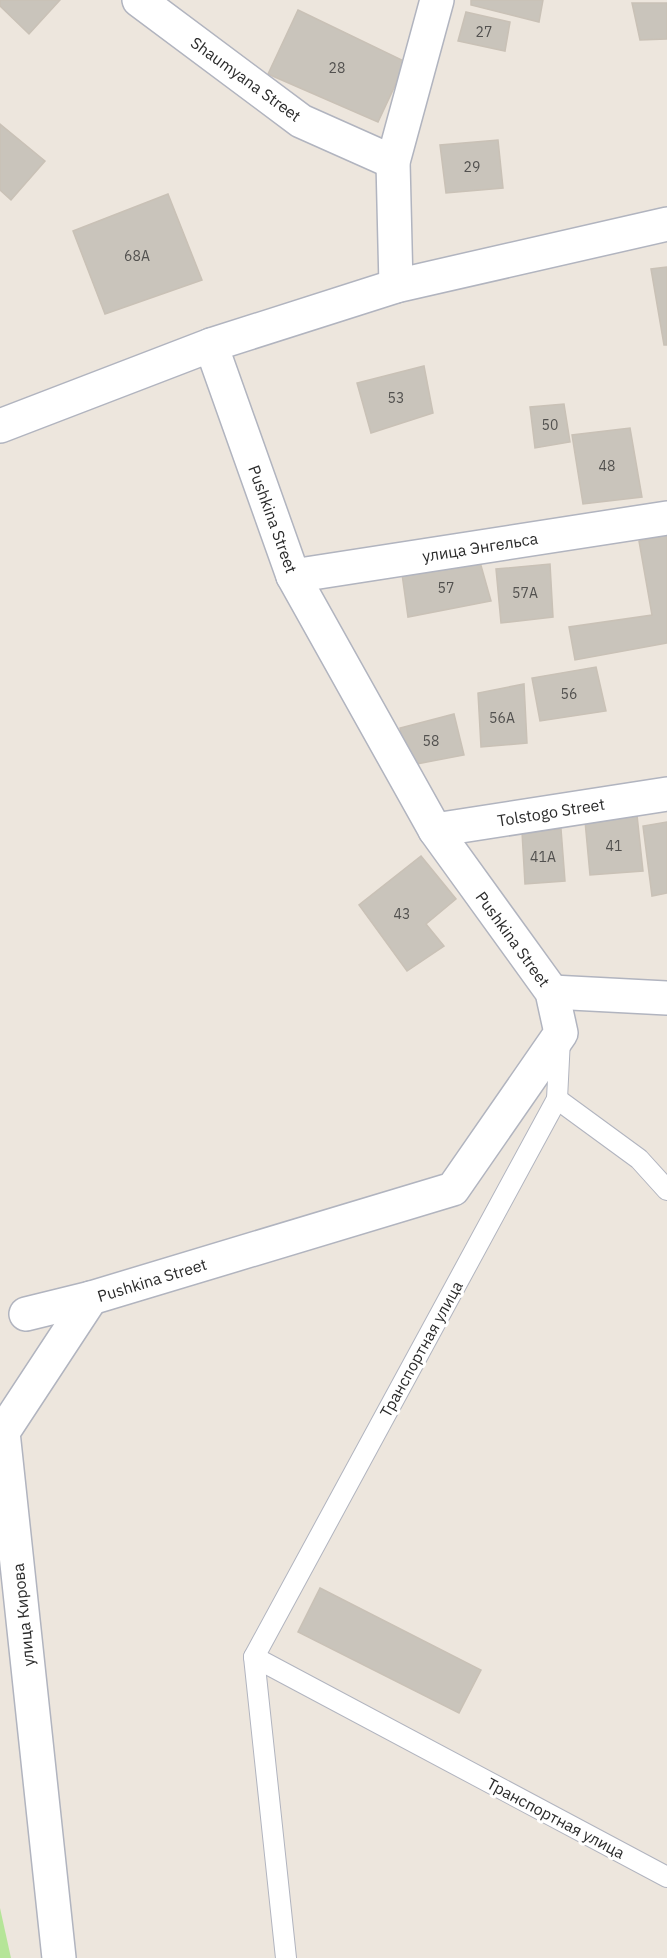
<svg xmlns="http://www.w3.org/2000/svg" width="667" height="1958" font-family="'IBM Plex Sans',sans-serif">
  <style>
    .green { fill: #b5e598 }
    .building { fill: #c9c4bb; stroke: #c9c1b6; stroke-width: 1.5 }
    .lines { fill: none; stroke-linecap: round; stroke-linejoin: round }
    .lane-casing { stroke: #b1b4bf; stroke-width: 22 }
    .street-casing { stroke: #b1b4bf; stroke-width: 36 }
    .secondary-casing { stroke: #b1b4bf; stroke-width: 36 }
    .lane { stroke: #fff; stroke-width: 20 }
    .street { stroke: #fff; stroke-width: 33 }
    .secondary { stroke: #fff; stroke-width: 33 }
    .labels { text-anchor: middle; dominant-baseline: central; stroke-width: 6; stroke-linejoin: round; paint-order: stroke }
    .number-label { font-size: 14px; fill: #52514f }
    .street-label { font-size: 16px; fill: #2b2b2b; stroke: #fff }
  </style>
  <rect width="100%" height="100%" fill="#ede6dd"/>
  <path class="green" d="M0,1908L11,1958H0Z"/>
  <g class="building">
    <path d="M0,0H60L29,34L0,6Z"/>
    <path d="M471,0H543L539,22L471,5Z"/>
    <path d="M632,3H667V39L640,40Z"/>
    <path d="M298,10L406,62L378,122L268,74Z"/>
    <path d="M466,12L510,22L505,51L458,41Z"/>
    <path d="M0,124L45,161L11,200L0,190Z"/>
    <path d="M498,140L503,188L446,193L440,145Z"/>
    <path d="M168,194L202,280L105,314L73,231Z"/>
    <path d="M667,267V345H664L651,269Z"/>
    <path d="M424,366L433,413L371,433L357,383Z"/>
    <path d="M564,404L570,442L535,448L530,407Z"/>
    <path d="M630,428L642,497L583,504L572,435Z"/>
    <path d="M667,535V643L575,660L569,627L652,615L639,541Z"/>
    <path d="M480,562L491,601L408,617L402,574Z"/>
    <path d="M550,564L553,617L501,623L496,569Z"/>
    <path d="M596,667L606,711L540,721L532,678Z"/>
    <path d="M524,684L527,743L481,747L478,693Z"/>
    <path d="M454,714L464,755L406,766L400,728Z"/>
    <path d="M637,815L643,871L590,875L585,821Z"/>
    <path d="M667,822V893L652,896L643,826Z"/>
    <path d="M561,829L565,881L525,884L522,832Z"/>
    <path d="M421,856L456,899L426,924L444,946L407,971L359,905Z"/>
    <path d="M320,1588L481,1670L459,1713L298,1632Z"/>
  </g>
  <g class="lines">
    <defs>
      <g id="lane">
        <path d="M557,1099L639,1159L667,1190"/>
        <path d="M254,1657L667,1877"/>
        <path d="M286,1958L254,1657L557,1099L560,1039"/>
      </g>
      <g id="street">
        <path d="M139,0L301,121L393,162"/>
        <path d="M396,286L393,162L437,0"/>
        <path d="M293,576L667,518"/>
        <path d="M435,830L667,794"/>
        <path d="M552,992L667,998"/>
        <path d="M26,1314L91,1298L453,1189L561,1033L552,992L435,830L293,576L211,345"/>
        <path d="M59,1958L3,1432L91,1298"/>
      </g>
      <path id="secondary" d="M0,426L211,345L396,286L667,224"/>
    </defs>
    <use href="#lane" class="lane-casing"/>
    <use href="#street" class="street-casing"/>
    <use href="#secondary" class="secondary-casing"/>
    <use href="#lane" class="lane"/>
    <use href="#street" class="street"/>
    <use href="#secondary" class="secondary"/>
  </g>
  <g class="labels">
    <g class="number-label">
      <text x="484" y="32">27</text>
      <text x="337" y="68">28</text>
      <text x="472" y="167">29</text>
      <text x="137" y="256">68А</text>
      <text x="396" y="398">53</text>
      <text x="550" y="425">50</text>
      <text x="607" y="466">48</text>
      <text x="446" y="588">57</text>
      <text x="525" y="593">57А</text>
      <text x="569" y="694">56</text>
      <text x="502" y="718">56А</text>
      <text x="431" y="741">58</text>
      <text x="614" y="846">41</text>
      <text x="543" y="857">41А</text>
      <text x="402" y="914">43</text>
    </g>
    <g class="street-label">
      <text transform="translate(246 79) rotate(36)">Shaumyana Street</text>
      <text transform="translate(273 519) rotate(70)">Pushkina Street</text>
      <text transform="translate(480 547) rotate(-9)">улица Энгельса</text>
      <text transform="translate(551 812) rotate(-9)">Tolstogo Street</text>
      <text transform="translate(513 939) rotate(54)">Pushkina Street</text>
      <text transform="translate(152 1280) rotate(-17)">Pushkina Street</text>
      <text transform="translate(421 1349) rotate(-61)">Транспортная улица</text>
      <text transform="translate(23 1615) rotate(-96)">улица Кирова</text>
      <text transform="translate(556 1818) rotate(28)">Транспортная улица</text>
    </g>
  </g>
</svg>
